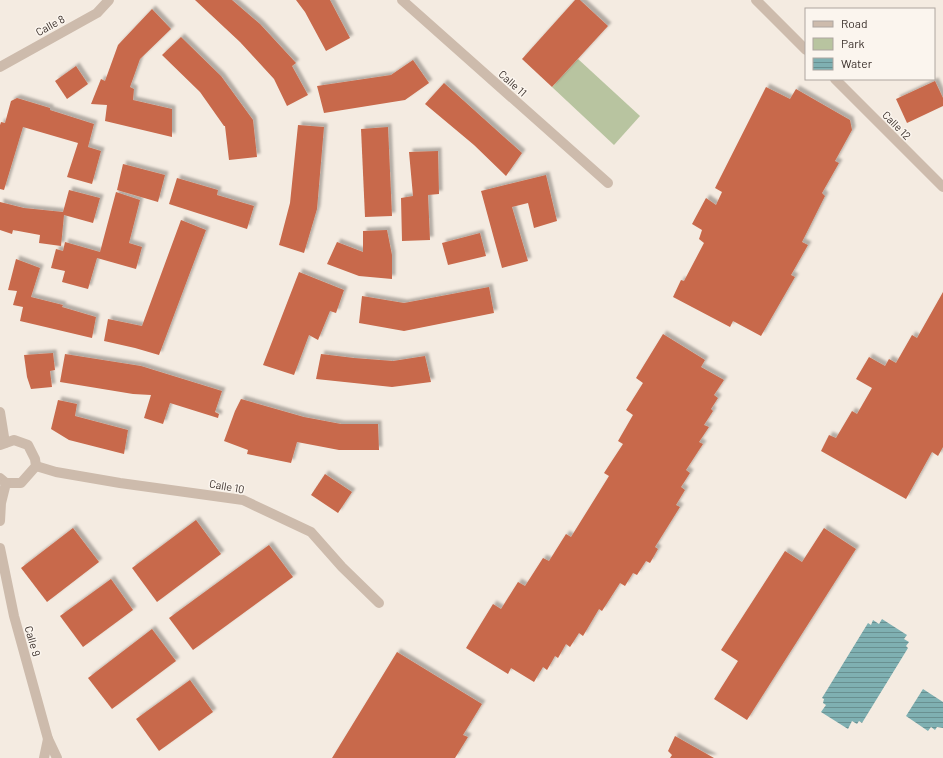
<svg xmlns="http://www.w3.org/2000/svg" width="943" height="758" font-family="Barlow,sans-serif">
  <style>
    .park { fill: #b8c4a0 }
    .water { fill: url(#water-rules) }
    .building { fill: #c8694b; filter: url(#shadow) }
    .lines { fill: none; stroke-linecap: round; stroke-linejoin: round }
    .minor { stroke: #cdbbac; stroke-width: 10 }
    .labels { text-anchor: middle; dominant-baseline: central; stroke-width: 3; stroke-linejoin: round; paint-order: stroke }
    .street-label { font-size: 11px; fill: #3b302b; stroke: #fbf5ee }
  </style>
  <defs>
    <pattern id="water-rules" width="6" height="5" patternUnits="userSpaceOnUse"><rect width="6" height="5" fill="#7fb0b2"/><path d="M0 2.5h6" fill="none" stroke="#699091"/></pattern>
    <filter id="shadow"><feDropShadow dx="3.5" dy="-3.5" stdDeviation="1" flood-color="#0004"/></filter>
  </defs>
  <rect width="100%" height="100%" fill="#f4ebe1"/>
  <path class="park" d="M578,59L640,116L614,145L552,87Z"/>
  <g class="water">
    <path d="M882,619L907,635L904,639L909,642L906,646L908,648L862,723L859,721L857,724L852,721L848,729L821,712L826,705L823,703L824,699L822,698L868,623L871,625L873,620L879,624Z"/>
    <path d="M923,689L943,702V728L937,727L935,730L931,727L928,731L906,716Z"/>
  </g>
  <g class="building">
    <path d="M195,0H232L260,24L296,63L292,66L308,95L287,106L274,79L240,42Z"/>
    <path d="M296,0H330L350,38L326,51L305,12Z"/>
    <path d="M575,0H580L608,26L552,87L522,59Z"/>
    <path d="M152,9L171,29L140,59L130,87L134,89L133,100L172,109V137L105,121L107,105L91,104L101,79L105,81L118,45Z"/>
    <path d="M181,37L221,76L253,120L257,157L229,160L225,126H224L200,92L162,55Z"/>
    <path d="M413,60L429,83L405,100L324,113L317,86L391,75Z"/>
    <path d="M76,66L88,84L67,99L55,81Z"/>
    <path d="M935,81L943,98V106L907,123L896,99Z"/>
    <path d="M444,83L522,153L506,176L474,145L425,104Z"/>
    <path d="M766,87L790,99L796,89L850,120L852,130L835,161L839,163L822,193L825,196L802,242L808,245L791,275L795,277L761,336L733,321L730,327L673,297L681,280L684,281L704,243L699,239L702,230L692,224L706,198L716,205L722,192L715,188Z"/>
    <path d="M17,98L50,108V110L94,124L88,147L101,151L92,184L67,177L78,143L23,127L4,190L0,189V125L1,122L5,123L11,101Z"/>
    <path d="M298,125L324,127L317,209L304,253L279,245L290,203Z"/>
    <path d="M388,127L392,216L365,217L361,129Z"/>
    <path d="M438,151L439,194L428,195L430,240L402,241L401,198L413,196L409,152Z"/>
    <path d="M123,164L165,175L158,202L117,190Z"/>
    <path d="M546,175L557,221L534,228L528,203L512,207L528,261L502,268L481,191Z"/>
    <path d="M177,178L218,190L217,195L254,206L247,229L169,204Z"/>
    <path d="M69,190L100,198L93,223L64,215L61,246L39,243L40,235L13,230L12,234L0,230V202L24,208L63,212Z"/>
    <path d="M116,192L140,200L129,243L142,247L136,269L97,258L88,289L62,282L65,271L51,268L56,249L63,251L65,242L100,252Z"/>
    <path d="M181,220L206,230L159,355L135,348L104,341L108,319L142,326Z"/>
    <path d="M387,230L392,255V279L359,276L327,264L337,242L363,252V231Z"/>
    <path d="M480,233L486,256L448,265L442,243Z"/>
    <path d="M16,259L40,268L31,297L63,305L62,307L96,317L92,338L20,321L23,307L13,305L17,291L8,290Z"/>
    <path d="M299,272L344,290L336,313L330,311L318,340L309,335L294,375L263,365Z"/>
    <path d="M489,287L494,313L404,331L359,323L362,296L404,303Z"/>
    <path d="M943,292V447L938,456L932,452L906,499L821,451L829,435L836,438L852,411L857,414L872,388L856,379L869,357L885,366L889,359L896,363L912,335L917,338Z"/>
    <path d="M663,334L705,360L701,367L724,380L714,395L718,398L711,409L713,411L704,425L709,427L699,442L703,444L686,470L690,473L681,487L685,490L676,505L680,507L655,547L658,549L650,563L646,561L637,575L633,573L625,586L620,583L602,611L599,609L583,636L579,633L570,647L566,644L558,658L555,656L547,670L543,667L534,682L511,668L508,674L466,648L493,604L501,609L518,582L525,586L543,558L549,561L566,534L571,537L609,476L604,473L623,444L618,441L633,415L626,410L643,383L636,378Z"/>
    <path d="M53,353L55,370L50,371L52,387L31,389L27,377L24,355Z"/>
    <path d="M65,354L141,366L222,391L215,412L219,414L218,418L170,403L163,424L144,418L151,395L133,394L60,382Z"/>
    <path d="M321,354L354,358L393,361L425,356L431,382L392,387L316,379Z"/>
    <path d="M241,399L304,417L341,424H378L379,450H339L297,442L291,463L247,454L248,450L224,441L235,411Z"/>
    <path d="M58,400L77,404L75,416L128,430L124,454L69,440L51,429Z"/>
    <path d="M325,474L352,492L338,513L311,495Z"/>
    <path d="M196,520L221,554L157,602L132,568Z"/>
    <path d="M73,528L99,562L47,602L21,568Z"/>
    <path d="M824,528L856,549L747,720L714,699L738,661L721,650L785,551L802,562Z"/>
    <path d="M269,545L293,577L193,650L169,618Z"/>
    <path d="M111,579L133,610L83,647L60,616Z"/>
    <path d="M152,629L176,661L112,709L88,678Z"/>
    <path d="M397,652L482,704L463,735L468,737L455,758H332Z"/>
    <path d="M190,680L213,712L159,751L136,719Z"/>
    <path d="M675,736L714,758H670L672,755L668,751Z"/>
  </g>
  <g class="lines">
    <g class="minor">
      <path d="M402,0L608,183"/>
      <path d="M756,0L806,50"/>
      <path d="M0,67L97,13L109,0"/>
      <path d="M835,79L943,187"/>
      <path d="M0,412L5,443"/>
      <path d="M0,445L14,440L28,445L35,459L36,466L21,483H6L0,478"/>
      <path d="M36,466L56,472L120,483L243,500L311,532L342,567L379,603"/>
      <path d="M0,521L1,503L6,483"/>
      <path d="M0,548L14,616L48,739L57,758"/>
      <path d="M44,758L48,739"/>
    </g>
  </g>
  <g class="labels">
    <g class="street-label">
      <text transform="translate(50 25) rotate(-29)">Calle 8</text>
      <text transform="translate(513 83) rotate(42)">Calle 11</text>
      <text transform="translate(897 125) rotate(45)">Calle 12</text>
      <text transform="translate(227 486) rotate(10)">Calle 10</text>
      <text transform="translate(33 641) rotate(74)">Calle 9</text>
    </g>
  </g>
  <rect x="805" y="8" width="130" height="72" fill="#fbf5ee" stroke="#aea6a0"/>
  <rect x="813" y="21" width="20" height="6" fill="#cdbbac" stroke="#aea6a0"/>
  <text x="841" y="28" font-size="12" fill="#3b302b">Road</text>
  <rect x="813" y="38" width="20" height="12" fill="#b8c4a0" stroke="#aea6a0"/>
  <text x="841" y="48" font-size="12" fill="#3b302b">Park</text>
  <rect x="813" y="58" width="20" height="12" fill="url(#water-rules)" stroke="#aea6a0"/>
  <text x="841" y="68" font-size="12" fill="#3b302b">Water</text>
</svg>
